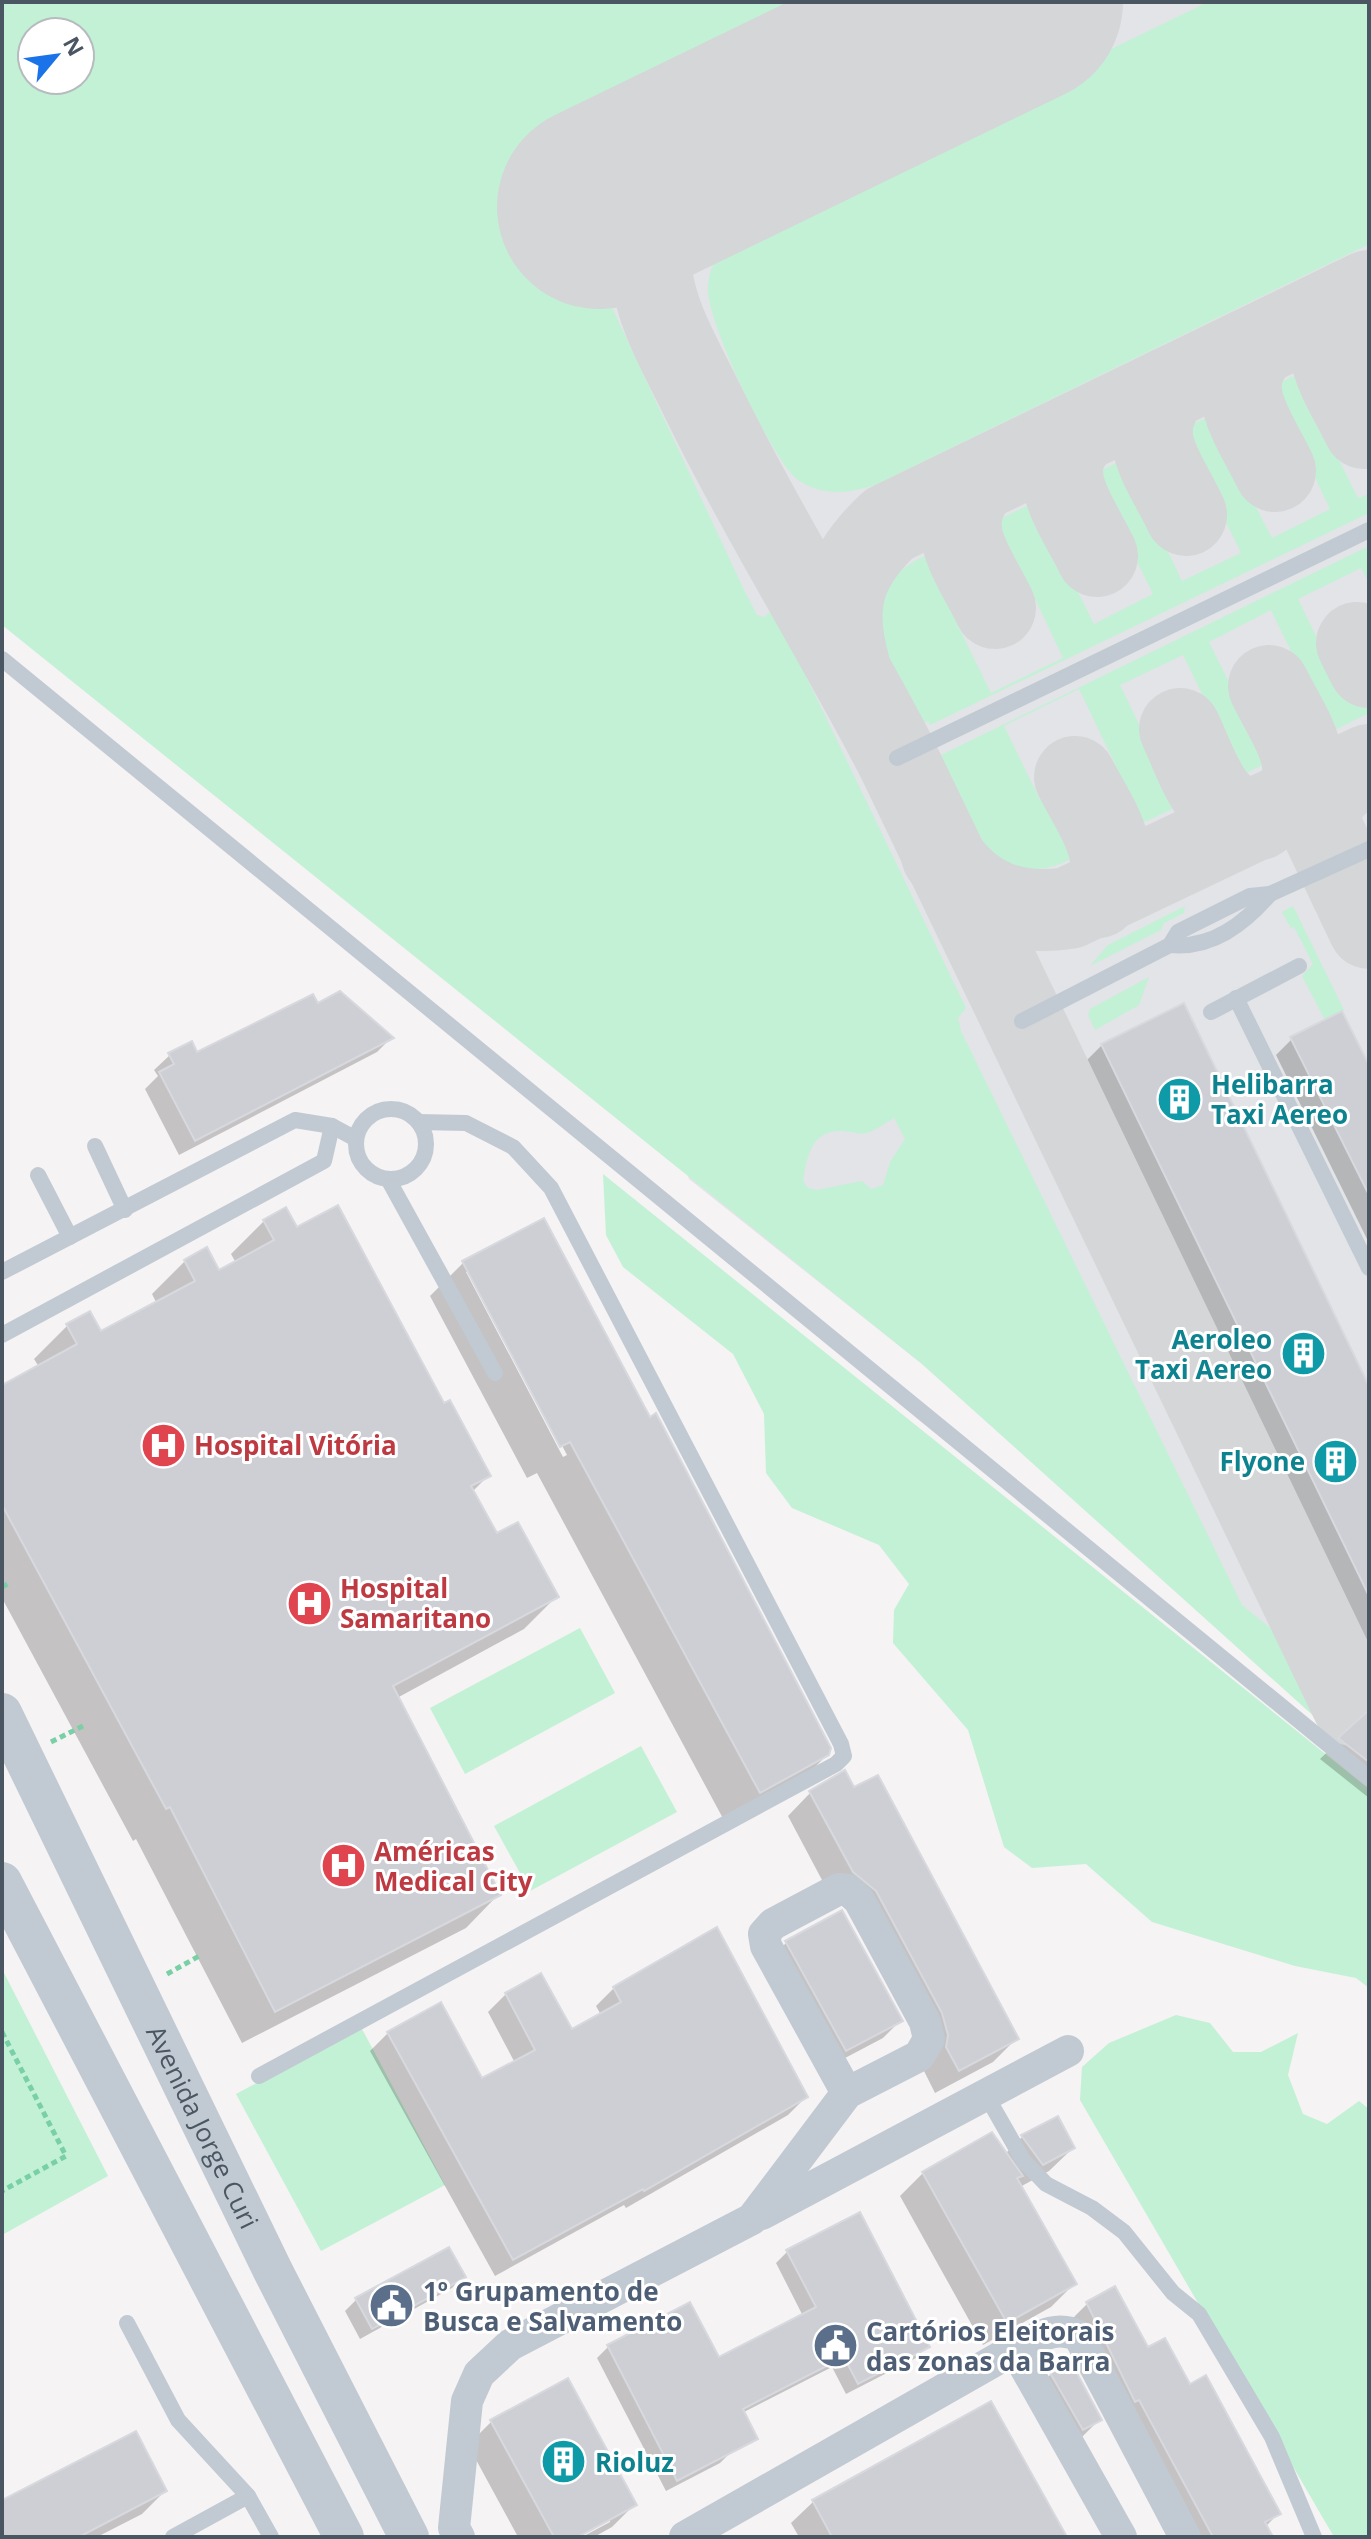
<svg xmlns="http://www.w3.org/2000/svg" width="1371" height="2539" font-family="'Open Sans',sans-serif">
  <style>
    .airport { fill: #e2e4e7 }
    .green { fill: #c3f1d5; fill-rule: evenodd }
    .shadow { fill: #0003; fill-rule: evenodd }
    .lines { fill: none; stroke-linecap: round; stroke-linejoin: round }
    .taxiway { stroke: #d5d6d8; stroke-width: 82 }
    .runway { stroke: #d5d6d8; stroke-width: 204 }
    .building { fill: #cdcfd5; stroke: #d7d9de; stroke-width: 2 }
    .path { stroke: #7ad0a6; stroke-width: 5; stroke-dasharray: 6 4; stroke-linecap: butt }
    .service { stroke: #c1cad2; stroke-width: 16 }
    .minor { stroke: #c1cad2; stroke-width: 32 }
    .tertiary { stroke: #c1cad2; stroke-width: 40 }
    .labels { text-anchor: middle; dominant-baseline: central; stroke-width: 6; stroke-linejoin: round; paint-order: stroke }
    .culture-label { font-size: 26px; font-weight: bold; fill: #0d838f; stroke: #fff; text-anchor: start }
    .health-label { font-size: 26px; font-weight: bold; fill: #be3a42; stroke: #fff; text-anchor: start }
    .street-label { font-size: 26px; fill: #4a5661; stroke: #fff }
    .service-label { font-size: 26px; font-weight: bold; fill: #4e5e75; stroke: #fff; text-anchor: start }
  </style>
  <rect width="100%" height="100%" fill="#f5f3f3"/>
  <path class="airport" d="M252,2H1369V1762L922,1364L689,1179Z"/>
  <g class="green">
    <path d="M2,2H838L583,123L553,151L614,277L601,284L744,590L757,615L764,617L772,611L777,616L966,1008L958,1018L961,1031L1242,1605L1275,1632L1296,1672L1315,1683L1337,1709L1338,1738L922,1364L2,625ZM32,32H80V80H32ZM894,1118L905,1139L890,1162L883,1185L871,1189L862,1181L817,1190L808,1188L803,1181C807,1157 811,1131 840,1131C848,1130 857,1135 866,1133C875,1131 885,1123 894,1118Z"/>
    <path d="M1208,2H1369V244L875,485C848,494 822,496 798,480C773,462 705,318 708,287C710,258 727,239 751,224Z"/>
    <path d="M1369,340V405L1343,352Z"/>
    <path d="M1319,365L1347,425L1327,436L1358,498L1369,494V513L930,725L928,721L922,724C900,679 854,614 901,571C913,560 930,554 945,546L976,609L955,620L991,693L1063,658L1028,584L1009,593L979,529L1052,494L1082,555L1065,566L1094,624L1153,594L1123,534L1106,543L1077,482L1141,451L1169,514L1154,523L1182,581L1241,553L1212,493L1196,500L1165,438L1230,406L1259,469L1241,479L1272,538L1330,509L1302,450L1285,457L1254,394Z"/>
    <path d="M1369,546V583L1361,568L1298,599L1328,661L1347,652L1369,697V713L1312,741L1284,683L1302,674L1271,610L1209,642L1240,704L1257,696L1287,753L1222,785L1195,725L1213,716L1183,655L1120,685L1150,747L1169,738L1198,797L1121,833L1093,775L1115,764L1079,689L1004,726L1040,800L1061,790L1090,849C1077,855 1064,864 1050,867C985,883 960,803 938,759L943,754Z"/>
    <path d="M1185,906L1184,913L1164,923L1161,930L1090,966L1108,945Z"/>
    <path d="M1293,906L1344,1010L1325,1020L1302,976L1313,964L1294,927L1291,928L1282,912Z"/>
    <path d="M1149,977L1139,1005L1095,1030L1088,1015L1090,1009Z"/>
    <path d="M603,1174L1369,1789V1988L1356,1978L1295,1966L1152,1922L1086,1864L1032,1868L1004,1847L968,1730L893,1643L894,1610L909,1584L879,1545L792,1508L766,1473L764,1414L733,1354L623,1267L606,1235Z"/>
    <path d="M580,1628L615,1693L465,1774L430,1708Z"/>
    <path d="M641,1746L677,1812L530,1891L494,1826Z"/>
    <path d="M2,1969L108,2176L2,2235Z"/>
    <path d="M1176,2015L1210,2023L1233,2052H1261L1298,2033L1288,2075L1303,2114L1327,2124L1359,2101L1369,2109V2537H1334L1080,2100L1082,2067L1109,2043Z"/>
    <path d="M361,2027L445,2185L321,2251L236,2094Z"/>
  </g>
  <g class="shadow">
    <path d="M318,1005L391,1038L377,1052L179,1155L145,1089L158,1076L154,1070L170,1055L197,1054Z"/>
    <path d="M1292,1039L1369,1070V1243L1276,1055Z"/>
    <path d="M1102,1045L1369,1391V1656L1082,1065Z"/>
    <path d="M264,1221L296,1230L443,1406L489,1475L472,1492L496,1536L557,1596L524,1629L397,1698L498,1895L466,1928L242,2043L136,1839L133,1841L2,1598V1380L5,1385L39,1367L34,1359L67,1326L100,1334L157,1304L152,1294L185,1261L218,1273L236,1263L231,1254Z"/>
    <path d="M463,1263L649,1419L828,1754L794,1788L726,1824L537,1473L527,1478L430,1296ZM466,1272H470L567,1455L563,1457Z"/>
    <path d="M1369,1719V1798L1320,1759L1353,1727Z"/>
    <path d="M811,1792L1016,2039L993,2062L935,2093L924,2071L919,2037L853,1914L830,1895L788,1816Z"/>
    <path d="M786,1943L900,2021L883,2038L828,2067L769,1960Z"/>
    <path d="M614,1988L806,2097L788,2115L626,2208L624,2205L495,2276L370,2051L388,2033L481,2081L515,2063L488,2012L506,1994L571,2032L601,2015L596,2006Z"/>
    <path d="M1023,2136L1073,2148L1049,2171L1020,2187L1074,2284L1051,2307L983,2345L900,2196L923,2173L1005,2154Z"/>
    <path d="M787,2252L927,2346L916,2358L846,2394L832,2367L744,2412L732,2451L720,2463L666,2491L597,2358L608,2347L718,2360L803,2316L776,2263Z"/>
    <path d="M463,2277L452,2288L360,2339L345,2311L356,2300Z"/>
    <path d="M1087,2304L1189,2387L1279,2513L1265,2527L1271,2537H1178L1064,2327Z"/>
    <path d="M1051,2374L1099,2420L1076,2443L1028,2397Z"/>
    <path d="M567,2380L635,2504L612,2527L594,2537H582L610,2522V2517L574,2537H518L468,2445L491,2422Z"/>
    <path d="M990,2404L1064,2537H799L791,2523L813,2502Z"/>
    <path d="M165,2491L142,2514L97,2537H2V2502Z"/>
  </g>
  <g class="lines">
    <g class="taxiway">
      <path d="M694,160C667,191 647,227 651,270C656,317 682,358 702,400C762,522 834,637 897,758L1353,1705"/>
      <path d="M1348,301C1309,346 1343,383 1364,428"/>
      <path d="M1259,345C1219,387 1254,427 1275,471"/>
      <path d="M1169,388C1131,435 1164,468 1186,515"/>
      <path d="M1081,431C1039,471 1077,514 1097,556"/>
      <path d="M978,481C940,528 973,562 995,608"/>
      <path d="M1357,643L1369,667"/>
      <path d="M849,665C832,604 843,567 889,524L1369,291"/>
      <path d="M1269,686C1287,724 1321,764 1292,804"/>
      <path d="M1180,729C1198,766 1211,821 1259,819"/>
      <path d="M1350,774C1329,789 1318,802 1322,829L1369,928"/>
      <path d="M1075,777C1093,813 1131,860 1098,897"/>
      <path d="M942,855C973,901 1015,916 1069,908L1369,765"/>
    </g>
    <path class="runway" d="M599,207L1021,2"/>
  </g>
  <g class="building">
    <path d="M340,991L394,1038L195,1141L159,1072L174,1064L168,1053L192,1041L197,1052L313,994L318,1003Z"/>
    <path d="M1184,1003L1369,1386V1596L1101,1044Z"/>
    <path d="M1342,1011L1369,1065V1195L1290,1037Z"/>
    <path d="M338,1205L444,1403L450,1400L491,1476L471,1486L497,1533L518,1522L559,1597L393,1686L501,1895L275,2012L170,1807L166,1809L2,1505V1385L77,1344L66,1324L90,1311L101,1331L195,1281L184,1260L207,1247L219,1270L274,1240L263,1220L286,1207L297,1227Z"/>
    <path d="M544,1218L650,1417L656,1413L831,1748L829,1755L760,1793L570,1442L560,1447L462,1261Z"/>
    <path d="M1369,1710V1762L1338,1738Z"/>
    <path d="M845,1770L854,1787L878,1775L1019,2039L959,2071L946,2047L948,2035L942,2013L876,1891L853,1872L809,1791Z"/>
    <path d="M842,1910L903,2021L846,2051L785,1941Z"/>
    <path d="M717,1927L808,2097L644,2191L643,2189L513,2260L387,2032L441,2002L482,2078L535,2050L505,1993L541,1973L572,2029L621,2002L613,1987Z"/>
    <path d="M1058,2116L1075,2148L1043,2165L1021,2135Z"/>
    <path d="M992,2132L1023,2176L1017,2178L1077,2284L1007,2323L922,2172Z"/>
    <path d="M860,2212L930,2347L858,2384L844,2357L743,2409L758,2439L677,2481L607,2345L690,2302L719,2357L816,2307L786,2250Z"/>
    <path d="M449,2247L466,2277L372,2329L355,2298Z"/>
    <path d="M1115,2286L1148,2347L1165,2338L1190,2384L1206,2375L1281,2514L1265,2522L1273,2537H1213L1139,2400L1135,2402L1086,2302Z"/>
    <path d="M1071,2362L1102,2420L1083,2430L1050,2373Z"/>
    <path d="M568,2378L637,2505L578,2537H554L490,2420Z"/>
    <path d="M991,2401L1067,2537H832L812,2500Z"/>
    <path d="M136,2431L167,2491L79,2537H2V2500Z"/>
  </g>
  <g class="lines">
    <g class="path">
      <path d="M2,1587L9,1583"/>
      <path d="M51,1742L83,1726"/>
      <path d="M167,1974L201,1955"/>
      <path d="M2,2032L66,2156L2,2191"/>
    </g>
    <g class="service">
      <path d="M2,659L1369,1778"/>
      <path d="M897,758L1369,530"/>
      <path d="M1170,945C1212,949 1244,924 1270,894"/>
      <path d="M1236,998L1369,1268"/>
      <path d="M1211,1012L1299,966"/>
      <path d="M1022,1021L1170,945L1178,932L1250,896L1270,894L1369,849"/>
      <circle cx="391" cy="1144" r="35"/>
      <path d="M95,1146L125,1210"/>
      <path d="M38,1175L70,1237"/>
      <path d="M388,1179L495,1373"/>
      <path d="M2,1272L295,1120L332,1126L356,1139"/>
      <path d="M2,1335L324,1161L332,1126"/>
      <path d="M259,2076L836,1764L844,1756L841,1744L551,1188L513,1147L466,1123L419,1122"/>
      <path d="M986,2095L1023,2160L1046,2184L1092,2208L1124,2232L1173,2293L1199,2314L1272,2437L1314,2537"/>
      <path d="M127,2323L178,2420L248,2496L271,2537"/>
      <path d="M173,2537L248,2496"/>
    </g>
    <g class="minor">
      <path d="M762,2214L1068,2051"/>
      <path d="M1015,2349L1121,2537"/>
      <path d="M459,2537L454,2528L467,2401L479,2374L510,2345L752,2219L847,2093L919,2056L929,2039L925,2022L859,1900L848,1890L839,1889L773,1924L764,1934L766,1946L847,2093"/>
      <path d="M685,2537L1015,2349C1037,2338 1055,2324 1079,2336L1185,2537"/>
    </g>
    <g class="tertiary">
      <path id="s1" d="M2,1713L273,2271L409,2537"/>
      <path d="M2,1882L344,2537"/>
    </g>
  </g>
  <defs>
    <symbol id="building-disc" viewBox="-11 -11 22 22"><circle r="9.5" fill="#0f9aa8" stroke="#fff"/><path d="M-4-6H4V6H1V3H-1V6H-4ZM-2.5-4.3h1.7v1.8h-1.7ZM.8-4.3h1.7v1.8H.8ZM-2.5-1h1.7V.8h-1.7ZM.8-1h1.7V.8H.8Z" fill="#fff"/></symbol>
    <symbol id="hospital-disc" viewBox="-11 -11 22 22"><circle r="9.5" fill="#e0444e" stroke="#fff"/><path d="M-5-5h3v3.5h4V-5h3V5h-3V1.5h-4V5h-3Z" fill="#fff"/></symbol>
    <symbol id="civic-disc" viewBox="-11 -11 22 22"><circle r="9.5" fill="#5c6f8a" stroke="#fff"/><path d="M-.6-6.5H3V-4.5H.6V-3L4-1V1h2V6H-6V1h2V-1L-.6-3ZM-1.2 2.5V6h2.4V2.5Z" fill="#fff"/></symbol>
  </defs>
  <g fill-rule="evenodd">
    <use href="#building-disc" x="1154" y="1074" width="51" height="51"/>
    <use href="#building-disc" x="1278" y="1328" width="51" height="51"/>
    <use href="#hospital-disc" x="138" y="1420" width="51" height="51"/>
    <use href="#building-disc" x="1310" y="1436" width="51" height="51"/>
    <use href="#hospital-disc" x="284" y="1578" width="51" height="51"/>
    <use href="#hospital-disc" x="318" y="1840" width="51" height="51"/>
    <use href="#civic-disc" x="366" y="2280" width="51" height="51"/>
    <use href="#civic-disc" x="810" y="2320" width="51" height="51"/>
    <use href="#building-disc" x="538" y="2436" width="51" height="51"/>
  </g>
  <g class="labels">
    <g class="culture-label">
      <text x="1211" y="1084">Helibarra<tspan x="1211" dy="30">Taxi Aereo</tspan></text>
      <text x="1272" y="1339" text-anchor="end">Aeroleo<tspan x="1272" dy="30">Taxi Aereo</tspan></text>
      <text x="1305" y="1461" text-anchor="end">Flyone</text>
      <text x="595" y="2462">Rioluz</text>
    </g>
    <g class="health-label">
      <text x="194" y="1445">Hospital Vitória</text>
      <text x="340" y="1588">Hospital<tspan x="340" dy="30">Samaritano</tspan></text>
      <text x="374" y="1851">Américas<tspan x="374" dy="30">Medical City</tspan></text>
    </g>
    <g class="street-label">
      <text stroke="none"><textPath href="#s1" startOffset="460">Avenida Jorge Curi</textPath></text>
    </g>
    <g class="service-label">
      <text x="423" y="2291">1º Grupamento de<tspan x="423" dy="30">Busca e Salvamento</tspan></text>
      <text x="866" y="2331">Cartórios Eleitorais<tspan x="866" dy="30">das zonas da Barra</tspan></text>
    </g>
  </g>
  <rect width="1371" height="2539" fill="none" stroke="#4a5661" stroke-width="8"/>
  <g transform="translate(56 56) rotate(61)"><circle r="38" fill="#ffffff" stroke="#b7bbc0" stroke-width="2"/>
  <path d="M0-6L14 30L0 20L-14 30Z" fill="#1a73e8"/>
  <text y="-12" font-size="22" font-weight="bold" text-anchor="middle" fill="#4a5661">N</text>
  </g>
</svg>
